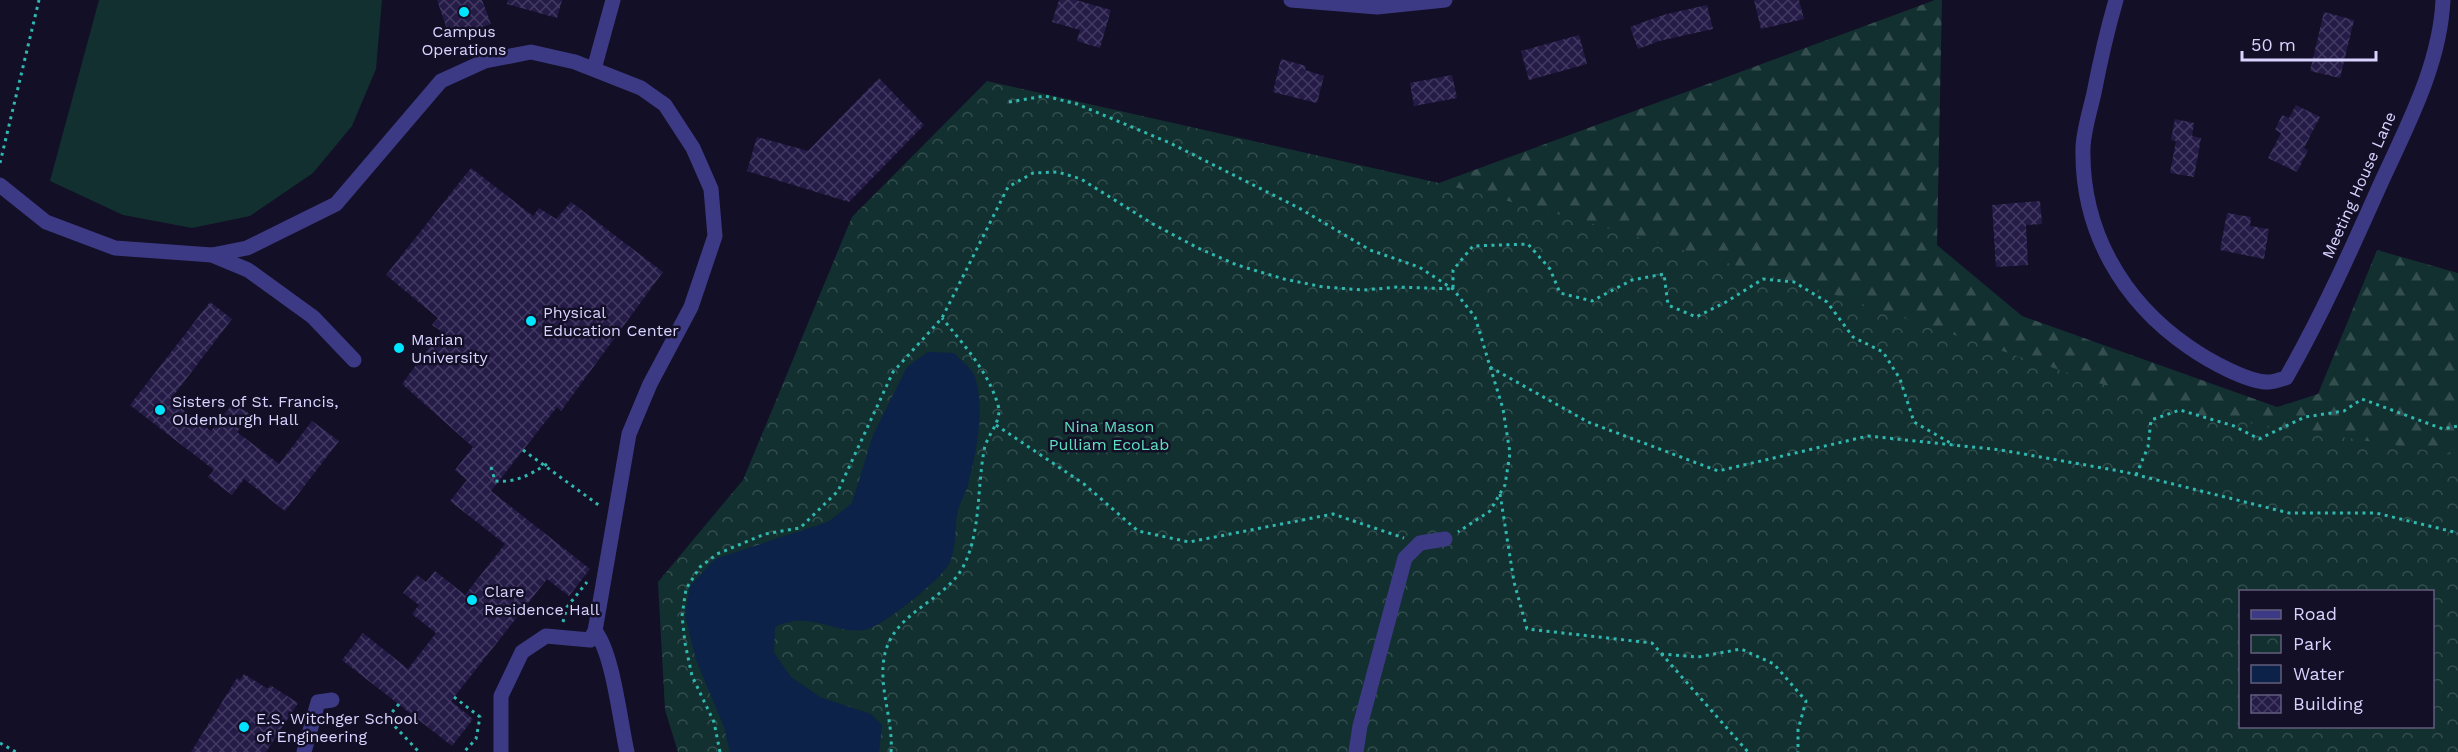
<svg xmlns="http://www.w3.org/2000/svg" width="2458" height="752" font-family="'Work Sans',sans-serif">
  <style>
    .grass { fill: #12302f }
    .forest { fill: url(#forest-firs); fill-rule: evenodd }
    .park { fill: url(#park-crowns); fill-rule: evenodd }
    .water { fill: #0c2248 }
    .building { fill: url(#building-cross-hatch) }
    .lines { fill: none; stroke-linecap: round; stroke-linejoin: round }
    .path { stroke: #2fb8b0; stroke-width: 3; stroke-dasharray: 3 4.5; stroke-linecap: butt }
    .minor { stroke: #3d3a85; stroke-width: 15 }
    .poi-dot { fill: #00e5ff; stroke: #130f26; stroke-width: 2 }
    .labels { text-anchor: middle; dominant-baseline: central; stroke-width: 5; stroke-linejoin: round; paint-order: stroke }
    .poi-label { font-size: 16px; fill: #d9d4ff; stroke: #130f26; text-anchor: start }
    .street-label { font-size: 16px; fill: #d9d4ff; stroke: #130f26 }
    .park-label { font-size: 16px; fill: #5fe0c0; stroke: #130f26 }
  </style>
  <defs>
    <pattern id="forest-firs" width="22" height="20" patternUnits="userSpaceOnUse" patternTransform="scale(1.5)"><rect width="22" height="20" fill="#12302f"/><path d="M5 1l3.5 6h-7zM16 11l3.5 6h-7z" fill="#344d4e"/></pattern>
    <pattern id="park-crowns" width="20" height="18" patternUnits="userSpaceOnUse" patternTransform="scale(1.5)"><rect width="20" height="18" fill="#12302f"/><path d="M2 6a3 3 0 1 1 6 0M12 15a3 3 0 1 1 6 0" fill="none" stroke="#344d4e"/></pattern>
    <pattern id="building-cross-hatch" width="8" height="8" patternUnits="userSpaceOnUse" patternTransform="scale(1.5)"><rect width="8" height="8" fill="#241b47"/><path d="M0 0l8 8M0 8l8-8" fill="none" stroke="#433b63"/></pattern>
  </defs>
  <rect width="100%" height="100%" fill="#130f26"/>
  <path class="grass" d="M99,0H382L376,69L352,126L313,173L250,216L192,228L123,215L50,181Z"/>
  <path class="forest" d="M1935,0H1942L1937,245L2022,316L2277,407L2318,394L2377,250L2458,273V752H1338L1439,183ZM2240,592H2432V726H2240Z"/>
  <path class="park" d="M987,81L1439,183L1569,217L1814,288L2191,414L2458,455V752H678L665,710L658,582L743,480L852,217ZM2240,592H2432V726H2240Z"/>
  <path class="water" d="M928,352L954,353C960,360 972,368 975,377C985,409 977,449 969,480C967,491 961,500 958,510C954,527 957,548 949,564C941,579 884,625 868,629C836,637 812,609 775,627L774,653L791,677L820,697L871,714L882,725L879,752H730L724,727L696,660L685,615L690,586L715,559L828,522L852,503L873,435L907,367Z"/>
  <g class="building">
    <path d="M437,0H482L491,24L450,38Z"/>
    <path d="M508,0H562L557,18L507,4Z"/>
    <path d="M1059,0H1076L1111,10L1100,48L1077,41L1080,30L1052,22Z"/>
    <path d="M1754,0H1799L1804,19L1761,29Z"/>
    <path d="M1707,5L1713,29L1659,41L1638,49L1630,27L1663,15Z"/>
    <path d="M2324,12L2354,20L2340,78L2310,71Z"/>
    <path d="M1579,35L1587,64L1529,80L1521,51Z"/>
    <path d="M1281,59L1306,66L1305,70L1324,76L1317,103L1273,92Z"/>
    <path d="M1452,75L1457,98L1414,106L1410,83Z"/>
    <path d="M879,78L924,125L849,202L747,171L757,137L808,151Z"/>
    <path d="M2296,105L2320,117L2304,148L2308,150L2297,172L2268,158L2281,133L2275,130L2282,115L2289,118Z"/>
    <path d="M2175,119L2194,123L2192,136L2201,138L2194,177L2170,173L2176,141L2171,140Z"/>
    <path d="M471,168L533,216L539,208L556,219L571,202L663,272L561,411L557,407L491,491L590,569L569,596L547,579L451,701L473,719L452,746L342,660L363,633L408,669L436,633L412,614L419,605L403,593L417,575L426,582L435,571L465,595L505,544L450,501L467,480L455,470L473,447L402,384L441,331L432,325L438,318L386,275Z"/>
    <path d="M2040,201L2042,224L2026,225L2028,265L1996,267L1992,205Z"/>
    <path d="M2227,213L2251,217L2250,226L2269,229L2264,259L2220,250Z"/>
    <path d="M210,302L232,319L170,400L211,431L234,402L251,415L237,432L279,464L312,421L339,441L285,511L244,479L232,495L208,477L214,470L130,405Z"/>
    <path d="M244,674L268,689L270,685L298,703L266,752H191L237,678L240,680Z"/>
  </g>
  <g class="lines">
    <g class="path">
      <path d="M1009,102L1045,96L1077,104L1170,143L1299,208L1370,250L1419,267L1453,289L1475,317L1503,409L1510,453L1505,485L1490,511L1458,532"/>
      <path d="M0,163L39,0"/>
      <path d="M1490,367L1588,422L1718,471L1868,436L2001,450L2125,472L2289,513H2376L2458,533"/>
      <path d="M996,425L1084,484L1138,531L1189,542L1333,514L1404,538"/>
      <path d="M523,450L600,506"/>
      <path d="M491,467L495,481C516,483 529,475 547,464"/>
      <path d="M2136,475L2148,447L2151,420L2180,410L2234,426L2259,439L2305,417L2344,411L2362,399L2443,429L2458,426"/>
      <path d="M1500,494L1514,582L1527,629L1652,643L1748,752"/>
      <path d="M563,622L567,607L587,582"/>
      <path d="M1661,654L1698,657L1741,649L1774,664L1806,701L1798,730V752"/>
      <path d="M454,697L480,717L476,739L464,752"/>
      <path d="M399,704L387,718L419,752"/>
      <path d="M0,743L16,752"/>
      <path d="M720,752L714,722L692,676L685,643L682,616L686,589L700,567L717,554L765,534L800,528L838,491L893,372L942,318L1008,187L1033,173L1058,172L1081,179L1153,224L1198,248L1237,265L1284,279L1323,287L1364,290L1398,287L1453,289V270L1473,246L1528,244L1550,269L1560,293L1592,301L1632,280L1664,274L1668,305L1696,317L1726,302L1763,279L1794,282L1827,302L1853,337L1883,352L1900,379L1914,422L1954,445"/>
      <path d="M891,752C894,715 872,675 890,640C906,609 947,597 963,567C981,533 977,488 984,451C986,435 1003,422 998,405C988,371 963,344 942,318"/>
    </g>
    <g class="minor">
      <path d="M1291,0L1377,7L1445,0"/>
      <path d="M2116,0C2107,31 2100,62 2094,93C2090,111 2084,129 2083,147C2081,230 2122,301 2189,347C2206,359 2248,383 2269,382C2274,382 2281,379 2286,378C2322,315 2351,250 2380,185C2407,126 2440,65 2443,0"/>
      <path d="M594,69L613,0"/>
      <path d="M0,185L46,222L115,248L212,255L248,270L313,317L354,360"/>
      <path d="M212,255L247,248L336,204L441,81L485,61L531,52L575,62L641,88L665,105L693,148L711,189L715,236L691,307L650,384L629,434L595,631L590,640L546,636L522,652L501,696V752"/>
      <path d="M595,631C613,653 620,721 627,752"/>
      <path d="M304,752L318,702L332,700"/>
      <path d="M1356,752L1360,726L1405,558L1420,543L1445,539"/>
    </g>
  </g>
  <g class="poi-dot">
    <circle cx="464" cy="12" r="6"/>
    <circle cx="531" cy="321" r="6"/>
    <circle cx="399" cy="348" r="6"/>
    <circle cx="160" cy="410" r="6"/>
    <circle cx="472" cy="600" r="6"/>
    <circle cx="244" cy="727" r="6"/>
  </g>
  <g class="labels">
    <g class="poi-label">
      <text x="464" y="31" text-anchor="middle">Campus<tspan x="464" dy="18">Operations</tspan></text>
      <text x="543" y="312">Physical<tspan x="543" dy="18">Education Center</tspan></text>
      <text x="411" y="339">Marian<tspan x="411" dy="18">University</tspan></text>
      <text x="172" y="401">Sisters of St. Francis,<tspan x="172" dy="18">Oldenburgh Hall</tspan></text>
      <text x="484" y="591">Clare<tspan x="484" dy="18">Residence Hall</tspan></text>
      <text x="256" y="718">E.S. Witchger School<tspan x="256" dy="18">of Engineering</tspan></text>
    </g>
    <g class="street-label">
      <text transform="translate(2359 185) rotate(-66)">Meeting House Lane</text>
    </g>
    <g class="park-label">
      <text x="1109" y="426">Nina Mason<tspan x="1109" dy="18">Pulliam EcoLab</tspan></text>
    </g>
  </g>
  <rect x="2239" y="590" width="195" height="138" fill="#130f26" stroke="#625e7d" stroke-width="1.5"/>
  <rect x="2251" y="610" width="30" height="9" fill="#3d3a85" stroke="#625e7d" stroke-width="1.5"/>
  <text x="2293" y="620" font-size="18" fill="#d9d4ff">Road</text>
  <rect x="2251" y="635" width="30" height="18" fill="url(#park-crowns)" stroke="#625e7d" stroke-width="1.5"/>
  <text x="2293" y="650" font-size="18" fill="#d9d4ff">Park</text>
  <rect x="2251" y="665" width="30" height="18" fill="#0c2248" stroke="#625e7d" stroke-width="1.5"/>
  <text x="2293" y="680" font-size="18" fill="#d9d4ff">Water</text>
  <rect x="2251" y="695" width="30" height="18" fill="url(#building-cross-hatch)" stroke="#625e7d" stroke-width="1.5"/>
  <text x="2293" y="710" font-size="18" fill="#d9d4ff">Building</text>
  <path d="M2242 51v9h134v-9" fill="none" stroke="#d9d4ff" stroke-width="3"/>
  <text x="2251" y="51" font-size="18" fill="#d9d4ff" stroke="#130f26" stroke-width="4.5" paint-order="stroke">50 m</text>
</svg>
